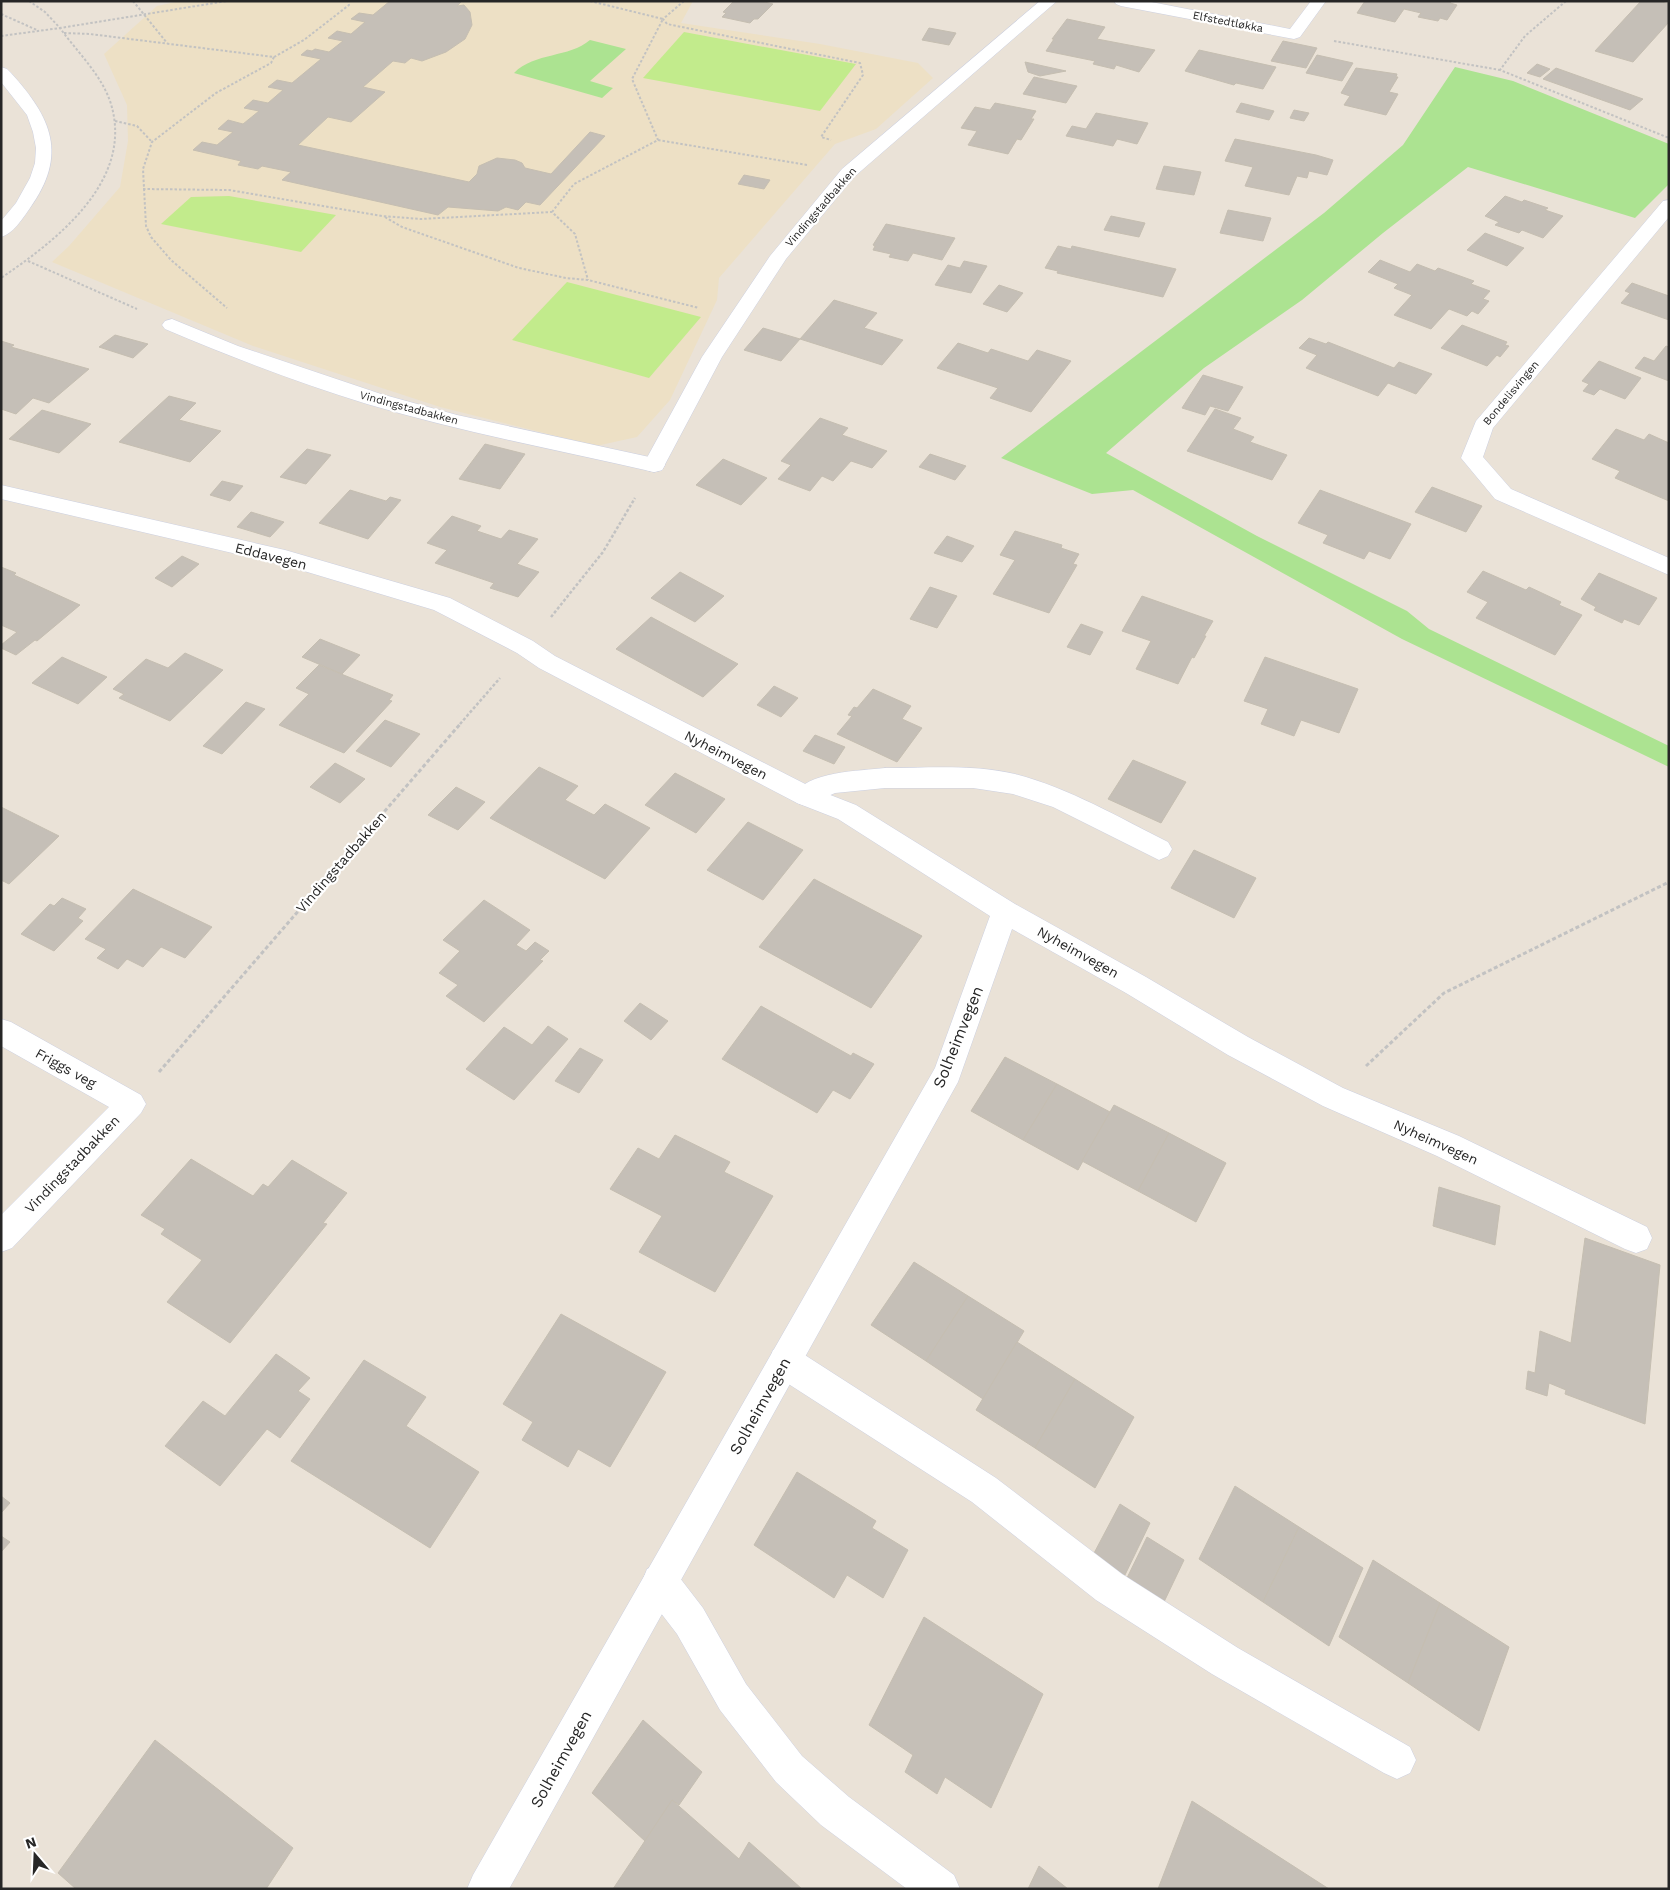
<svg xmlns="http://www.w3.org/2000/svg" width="1670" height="1890" font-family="'Work Sans',sans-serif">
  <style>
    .education { fill: #ede0c5 }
    .green { fill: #ace391 }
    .pitch { fill: #c2eb8c }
    .building { fill: #c5bfb7; stroke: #c5beb1 }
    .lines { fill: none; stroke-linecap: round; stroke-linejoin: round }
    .service-casing { stroke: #ccd0e1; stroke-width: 1 }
    .minor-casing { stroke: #ccd0e1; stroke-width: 1 }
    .tertiary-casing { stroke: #ccd0e1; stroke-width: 1 }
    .path-far2 { stroke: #c2c2c2; stroke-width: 2; stroke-dasharray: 2.5 2; stroke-linecap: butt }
    .path-far1 { stroke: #c2c2c2; stroke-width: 2.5; stroke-dasharray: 3 2; stroke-linecap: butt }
    .path { stroke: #c2c2c2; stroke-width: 3; stroke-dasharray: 4 2.5; stroke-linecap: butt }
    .service { fill: #fff; fill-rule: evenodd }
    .minor { fill: #fff; fill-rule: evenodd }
    .tertiary { fill: #fff; fill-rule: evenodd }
    .labels { text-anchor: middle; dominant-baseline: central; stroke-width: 4.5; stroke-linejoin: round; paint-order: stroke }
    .far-street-label { font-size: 11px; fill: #262626; stroke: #fff }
    .street-label { font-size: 14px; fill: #262626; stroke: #fff }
    .near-street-label { font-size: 16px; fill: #262626; stroke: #fff }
  </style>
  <rect width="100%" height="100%" fill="#eae2d7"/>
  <path class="education" d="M180,1H693L681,23L820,44L918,63L933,78L876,129L835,144L719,278L717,300L670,400L637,437L596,446L440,407L253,346L52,262L69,246L120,187L128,141L127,105L104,54L157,6Z"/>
  <g class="green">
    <path d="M590,40L626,49L590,81L613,88L602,98L514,73C535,52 569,58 590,40Z"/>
    <path d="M1455,67L1513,81L1669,144V184L1635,218L1468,167L1383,233L1302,300L1204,368L1106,453L1257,536L1407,611L1429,629L1669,746V767L1402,639L1133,490L1092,494L1001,458L1324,213L1403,145Z"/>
  </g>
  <g class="pitch">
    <path d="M684,32L856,64L820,111L643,78Z"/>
    <path d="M229,196L336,215L301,252L161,224L191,197Z"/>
    <path d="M567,282L701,317L649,378L512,340Z"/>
  </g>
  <g class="building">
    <path d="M390,1H462L457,6L464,5L470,12L472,25L465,39L446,52L422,61L411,58L405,63L393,61L363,87L385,92L351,122L328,117L298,145L469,182L477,174L479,166L497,158L515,160L522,163L525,168L551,174L590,132L605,136L540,205L526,202L518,210L506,207L498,211L448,207L438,215L282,180L291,172L262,166L258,169L238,165L241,161L193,150L202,142L217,145L233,132L218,129L228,120L243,124L259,111L244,108L253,100L268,103L283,90L268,87L277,80L292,83L321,59L301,55L307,50L312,51L315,49L329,52L343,41L328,38L337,31L351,34L365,22L351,19L359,13L373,15Z"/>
    <path d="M734,1H760L773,4L758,19H754L750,23L722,17L726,13L723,12Z"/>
    <path d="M1365,1H1451L1450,3L1457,5L1447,20L1440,18L1438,21L1418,17L1421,13L1404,9L1395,22L1357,13Z"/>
    <path d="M1641,1H1658L1669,4V22L1633,62L1595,51Z"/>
    <path d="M1067,19L1105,27L1097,39L1155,50L1139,72L1116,65L1114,69L1093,64L1095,61L1046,51L1054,39H1052Z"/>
    <path d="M929,28L956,33L949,45L922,40Z"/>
    <path d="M1283,41L1317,48L1306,68L1271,61Z"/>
    <path d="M1199,50L1276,67L1263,89L1236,83L1234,85L1185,71Z"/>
    <path d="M1317,55L1353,63L1342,81L1306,73Z"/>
    <path d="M1025,62L1066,71L1040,76L1028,72Z"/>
    <path d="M1537,64L1550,69L1540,77L1527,73Z"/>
    <path d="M1356,68L1397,74L1396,77H1398L1389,92L1398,94L1386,115L1344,105L1350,96L1341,93Z"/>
    <path d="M1556,68L1643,99L1630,110L1543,79Z"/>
    <path d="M1034,77L1077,86L1066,103L1023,94Z"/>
    <path d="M995,103L1036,111L1031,119H1034L1021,140L1017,139L1008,154L968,145L977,131L961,128L975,107L990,110Z"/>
    <path d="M1241,103L1274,111L1269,120L1236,112Z"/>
    <path d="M1294,110L1309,113L1304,121L1290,118Z"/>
    <path d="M1096,113L1148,123L1137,144L1117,139L1113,146L1066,136L1072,126L1086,129Z"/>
    <path d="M1235,139L1316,155L1333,160L1327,175L1309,171L1307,178L1297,176L1289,195L1245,186L1253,167L1225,161Z"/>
    <path d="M1164,166L1201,172L1194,195L1156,189Z"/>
    <path d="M744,175L770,180L764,189L738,184Z"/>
    <path d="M1505,196L1522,202L1524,200L1548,208L1545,210L1563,216L1543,238L1522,230L1519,233L1495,225L1499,222L1485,216Z"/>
    <path d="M1228,210L1271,218L1263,241L1220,233Z"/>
    <path d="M1111,216L1145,223L1139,237L1104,230Z"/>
    <path d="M886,224L955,238L942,260L913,253L908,261L889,257L891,254L873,250L875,246L873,245Z"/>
    <path d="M1485,233L1524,248L1507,266L1467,250Z"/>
    <path d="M1058,246L1071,249L1072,246L1176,269L1163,297L1057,273L1058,271L1045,268Z"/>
    <path d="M1380,260L1410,272L1417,264L1435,271L1438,268L1474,281L1471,284L1490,291L1483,299L1489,301L1478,314L1472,311L1467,316L1449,309L1431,329L1394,315L1412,295L1394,288L1398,284L1368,272Z"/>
    <path d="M964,261L987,266L971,293L935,285L948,265L960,268Z"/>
    <path d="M1632,283L1669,296V320L1621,303L1630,293L1625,291Z"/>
    <path d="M999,285L1023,293L1007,312L983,304Z"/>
    <path d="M834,300L877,313L864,328L903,340L882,365L800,339Z"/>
    <path d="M1462,325L1507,342L1505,345L1509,346L1500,357L1497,355L1487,366L1441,348Z"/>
    <path d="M763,328L800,339L781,361L744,350Z"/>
    <path d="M115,335L148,344L133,358L99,347Z"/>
    <path d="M1309,338L1326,344L1328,342L1394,368L1399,362L1432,374L1416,394L1388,383L1378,396L1306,368L1317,355L1299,348Z"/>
    <path d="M1,341L14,345L11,347L89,369L49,403L33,398L16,414L1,409Z"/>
    <path d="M958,343L988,353L991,349L1028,361L1037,350L1071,361L1031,412L990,398L998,388L937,368Z"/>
    <path d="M1666,346L1669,347V381L1635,368L1644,357L1654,361Z"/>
    <path d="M1599,361L1641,378L1625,399L1600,389L1594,395L1583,391L1589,384L1582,381Z"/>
    <path d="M1203,375L1243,387L1228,411L1210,406L1205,415L1182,408Z"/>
    <path d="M169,396L196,403L179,420L221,431L190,462L119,442Z"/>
    <path d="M1215,409L1241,418L1233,429L1254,437L1250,442L1287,455L1272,480L1187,451Z"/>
    <path d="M42,410L91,424L59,453L9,439Z"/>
    <path d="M820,418L848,428L842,435L887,451L872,468L851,461L833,481L822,476L810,491L778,479L791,465L781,461Z"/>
    <path d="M1616,429L1644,440L1649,434L1669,443V501L1615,478L1620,471L1592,459Z"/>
    <path d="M485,444L525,454L500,489L459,479Z"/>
    <path d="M307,449L331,455L306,484L280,477Z"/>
    <path d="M930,454L966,466L955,480L919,467Z"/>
    <path d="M723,459L767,478L741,505L696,485Z"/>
    <path d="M222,481L243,486L230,501L210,495Z"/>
    <path d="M1432,487L1482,506L1466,532L1415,512Z"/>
    <path d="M350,490L386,501L390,497L401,500L368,539L319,523Z"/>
    <path d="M1320,490L1411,524L1390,559L1369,551L1364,559L1323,543L1328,535L1298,523Z"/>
    <path d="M251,512L284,522L270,537L237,527Z"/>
    <path d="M452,516L481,526L477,531L501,539L509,530L538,539L517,564L539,572L518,597L490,588L494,583L435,563L447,550L427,543Z"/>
    <path d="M1015,531L1062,545L1061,548L1079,554L1073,564L1077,565L1049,613L993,594L1015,560L1000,555Z"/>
    <path d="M947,536L974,546L962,562L934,553Z"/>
    <path d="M182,556L199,564L172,587L155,578Z"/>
    <path d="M1,567L16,573L14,575L80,605L37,641L35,640L16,655L1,648V645L17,632L1,625Z"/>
    <path d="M1483,571L1526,590L1529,587L1561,602L1559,605L1582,615L1555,655L1476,618L1488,602L1467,592Z"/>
    <path d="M680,572L724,596L695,622L651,598Z"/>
    <path d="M1599,573L1657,598L1639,625L1624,619L1622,623L1594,610L1596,607L1581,599Z"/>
    <path d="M930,587L957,596L937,628L910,619Z"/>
    <path d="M1142,596L1213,621L1204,636H1206L1194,658L1192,657L1178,684L1136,669L1151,641L1122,631Z"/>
    <path d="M651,617L738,664L703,697L616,649Z"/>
    <path d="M1081,624L1103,632L1090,655L1067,647Z"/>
    <path d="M320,639L360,655L342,674L302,657Z"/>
    <path d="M185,653L223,670L170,721L119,698L124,694L113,689L146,659L168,668Z"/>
    <path d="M62,657L107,677L78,704L32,683Z"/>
    <path d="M1265,657L1358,689L1339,733L1301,720L1294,736L1261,724L1268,709L1244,701Z"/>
    <path d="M319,665L393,695L389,700L392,701L344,753L279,725L309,694L296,688Z"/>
    <path d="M774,686L798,698L781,717L757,705Z"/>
    <path d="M873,689L911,706L902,719L922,728L897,762L837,734L852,716L848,715L854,707L857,708Z"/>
    <path d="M246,702L265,709L222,754L203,746Z"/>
    <path d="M385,720L420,734L391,767L356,751Z"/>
    <path d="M815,735L845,747L834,764L803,751Z"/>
    <path d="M1133,760L1186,782L1161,823L1108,799Z"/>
    <path d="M335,763L365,779L340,803L310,787Z"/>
    <path d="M539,767L578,786L565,800L594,815L605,804L650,828L605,879L490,818Z"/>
    <path d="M675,773L725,799L696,833L645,805Z"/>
    <path d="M456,787L485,802L458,830L428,815Z"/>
    <path d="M1,807L59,836L9,884L1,880Z"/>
    <path d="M748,822L803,850L763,900L707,870Z"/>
    <path d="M1194,850L1256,878L1234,918L1171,888Z"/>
    <path d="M814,879L922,936L871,1008L759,947Z"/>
    <path d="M133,889L212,927L185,958L161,947L143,967L127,959L118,969L97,958L106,949L85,939Z"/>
    <path d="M62,898L86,909L78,918L83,921L54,951L21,934L50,904L54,906Z"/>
    <path d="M484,900L530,930L516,945L526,951L535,942L549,951L540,960L543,961L484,1022L446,996L458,985L439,973L460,951L443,940Z"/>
    <path d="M640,1003L668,1021L651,1040L624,1021Z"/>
    <path d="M761,1006L851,1056L853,1053L874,1064L850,1099L833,1090L817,1113L722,1059Z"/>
    <path d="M548,1026L568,1039L514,1100L466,1069L504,1027L532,1045Z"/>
    <path d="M580,1048L603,1060L579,1093L555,1081Z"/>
    <path d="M1005,1057L1057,1084L1023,1140L971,1111Z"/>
    <path d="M1057,1084L1110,1112L1078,1170L1023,1140Z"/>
    <path d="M1114,1105L1169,1133L1138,1191L1082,1161Z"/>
    <path d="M1169,1133L1226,1163L1196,1222L1138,1191Z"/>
    <path d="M675,1135L730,1162L724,1172L773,1196L715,1292L639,1252L662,1216L610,1189L638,1148L659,1159Z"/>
    <path d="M191,1159L253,1196L263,1184L268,1187L292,1160L347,1193L323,1223L327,1224L230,1343L167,1302L202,1260L161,1234L165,1229L141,1215Z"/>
    <path d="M1439,1187L1500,1206L1495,1245L1433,1226Z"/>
    <path d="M1585,1238L1660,1265L1645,1424L1565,1394L1566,1390L1549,1383L1547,1396L1526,1389L1528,1371L1535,1373L1540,1331L1571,1343Z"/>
    <path d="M914,1262L968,1296L926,1361L871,1325Z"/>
    <path d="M968,1296L1024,1331L983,1399L926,1361Z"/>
    <path d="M561,1314L666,1372L610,1467L578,1449L568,1467L522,1440L533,1422L503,1404Z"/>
    <path d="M1017,1342L1075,1379L1035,1448L976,1410Z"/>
    <path d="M276,1354L310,1378L298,1391L310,1399L280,1438L267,1429L220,1486L165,1446L203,1401L225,1416Z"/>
    <path d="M364,1360L426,1397L406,1426L479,1472L430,1548L291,1461Z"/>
    <path d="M1075,1379L1134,1417L1095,1488L1035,1448Z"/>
    <path d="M797,1472L876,1521L872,1528L908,1550L883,1598L847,1575L834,1598L754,1545Z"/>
    <path d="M1235,1486L1299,1527L1263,1602L1199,1559Z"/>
    <path d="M1,1496L10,1503L1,1513Z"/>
    <path d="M1120,1504L1150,1523L1123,1579L1092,1557Z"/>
    <path d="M1299,1527L1363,1568L1329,1646L1263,1602Z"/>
    <path d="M1,1536L10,1542L1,1552Z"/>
    <path d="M1147,1537L1184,1560L1163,1604L1126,1580Z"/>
    <path d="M1373,1560L1440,1603L1408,1683L1339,1637Z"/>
    <path d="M1440,1603L1509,1647L1479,1731L1408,1683Z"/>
    <path d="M924,1617L1043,1694L991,1808L945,1777L937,1794L905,1772L913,1755L869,1725Z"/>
    <path d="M643,1720L702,1772L679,1805L672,1800L645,1841L592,1793Z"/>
    <path d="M155,1740L293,1848L266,1889H76L58,1873Z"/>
    <path d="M672,1800L739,1859L749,1842L802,1889H613Z"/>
    <path d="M1192,1801L1329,1889H1158Z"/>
    <path d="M1039,1866L1068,1889H1028Z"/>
  </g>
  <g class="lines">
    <defs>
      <g id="service">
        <path d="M172,319L238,346L381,394L457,415L654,458L662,460L665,465L662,470L654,472C558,450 461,432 367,404C299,383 231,357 165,329L162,325L165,321Z"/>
        <path d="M885,768C928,768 973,764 1015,774C1069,788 1118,817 1168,842L1172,849L1168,856L1159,860L1053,807L1013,794L973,788H885L835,793L806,806L797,803L793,796C806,771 860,771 885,768Z"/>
        <path d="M785,1346L797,1350L996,1478L1122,1574L1238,1648L1410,1747L1416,1760L1410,1773L1397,1779L1384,1773L1212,1674L1096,1600L972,1502L773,1374L769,1362L773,1350Z"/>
        <path d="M660,1564L673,1569L703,1608L746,1684L802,1756L849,1797L954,1875L960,1889H907L821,1825L776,1782L720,1710L677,1634L647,1595L642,1582L647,1569Z"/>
      </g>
      <g id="minor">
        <path d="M1040,1H1057L854,177L786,259L722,357L662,470L654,472L646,470L643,465L702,357L770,256L842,169Z"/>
        <path d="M1114,1H1146L1290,29L1311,1H1326L1300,37L1294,39L1121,6L1116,4Z"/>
        <path d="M1669,200V217L1493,428L1483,457L1511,489L1669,558V575L1495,499L1461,458L1476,421L1663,201Z"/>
        <path d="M1,485L285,550L450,598L533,641L555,656L815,789L856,805L1015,904L1146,977L1248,1037L1343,1088L1459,1136L1647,1227L1652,1238L1647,1249L1636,1253L1625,1249L1437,1156L1323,1106L1228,1055L1126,993L1012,929L958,1082L509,1889H467L473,1875L935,1068L990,916L838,819L797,803L539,668L517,653L434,610L284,565L1,499Z"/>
        <path d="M1,1019L11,1022L141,1095L146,1104L141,1113L12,1248L1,1252V1215L109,1107L1,1046Z"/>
      </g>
      <path id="tertiary" d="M1,67L7,69L11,73C52,118 68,155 30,208C23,218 13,234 1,237V221L16,203L30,178L35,163L36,148L33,132L27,115L1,82Z"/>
    </defs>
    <use href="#service" class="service-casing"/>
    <use href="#minor" class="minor-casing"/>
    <use href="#tertiary" class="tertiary-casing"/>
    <g class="path-far2">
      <path d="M29,1L45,12L60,28L227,1"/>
      <path d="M133,1L167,43"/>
      <path d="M590,1L663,19L632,79L658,140"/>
      <path d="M684,1L663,19L667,24L860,63L863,75L821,137L831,140"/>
      <path d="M1566,1L1525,36L1500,70L1669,138"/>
      <path d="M1,14L37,30"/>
      <path d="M64,33L90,34L274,57L271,63L216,93L152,142L143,169L146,226L151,237L171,260L227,308"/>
      <path d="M1,36L60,28C77,52 102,75 111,104C134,181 57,240 1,278"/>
      <path d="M1334,41L1500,70"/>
      <path d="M274,57L304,40L349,5L348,1"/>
      <path d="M115,121L137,126L152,142"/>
      <path d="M143,189L229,190L382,216L421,219L552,212L575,234L588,280"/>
      <path d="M552,212L574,184L658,140L807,165"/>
      <path d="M385,217L402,227L519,268L566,278L588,280L699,308"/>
      <path d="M28,261L137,309"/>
    </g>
    <g class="path-far1">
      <path d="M551,617L603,552L635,498"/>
      <path d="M460,724L500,678"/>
    </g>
    <g class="path">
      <path d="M1366,1066L1444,993L1669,882"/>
      <path d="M159,1072L461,723"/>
    </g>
    <use href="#service" class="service"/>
    <use href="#minor" class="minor"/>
    <use href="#tertiary" class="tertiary"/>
  </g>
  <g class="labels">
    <g class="far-street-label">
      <text transform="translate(1228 22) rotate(11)">Elfstedtløkka</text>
      <text transform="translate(821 207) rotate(-49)">Vindingstadbakken</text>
      <text transform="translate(1511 393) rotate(-50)">Bondelisvingen</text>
      <text transform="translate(409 408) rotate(15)">Vindingstadbakken</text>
    </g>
    <g class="street-label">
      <text transform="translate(271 556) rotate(14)">Eddavegen</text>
      <text transform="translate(726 755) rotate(27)">Nyheimvegen</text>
      <text transform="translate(341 862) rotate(-49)">Vindingstadbakken</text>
      <text transform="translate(1078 952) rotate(29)">Nyheimvegen</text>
      <text transform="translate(66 1068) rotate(29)">Friggs veg</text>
      <text transform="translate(1436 1142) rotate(24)">Nyheimvegen</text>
      <text transform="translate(72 1164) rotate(-46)">Vindingstadbakken</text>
    </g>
    <g class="near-street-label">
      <text transform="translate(958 1037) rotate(-68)">Solheimvegen</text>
      <text transform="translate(760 1406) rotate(-61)">Solheimvegen</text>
      <text transform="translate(561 1759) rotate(-61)">Solheimvegen</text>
    </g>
  </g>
  <rect width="1670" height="1890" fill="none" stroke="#262626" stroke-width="5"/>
  <g transform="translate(35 1855) rotate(341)" stroke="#ffffff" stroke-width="4" paint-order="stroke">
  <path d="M0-4L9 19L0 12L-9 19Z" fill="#262626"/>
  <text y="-8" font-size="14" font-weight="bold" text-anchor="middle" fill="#262626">N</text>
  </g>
</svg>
